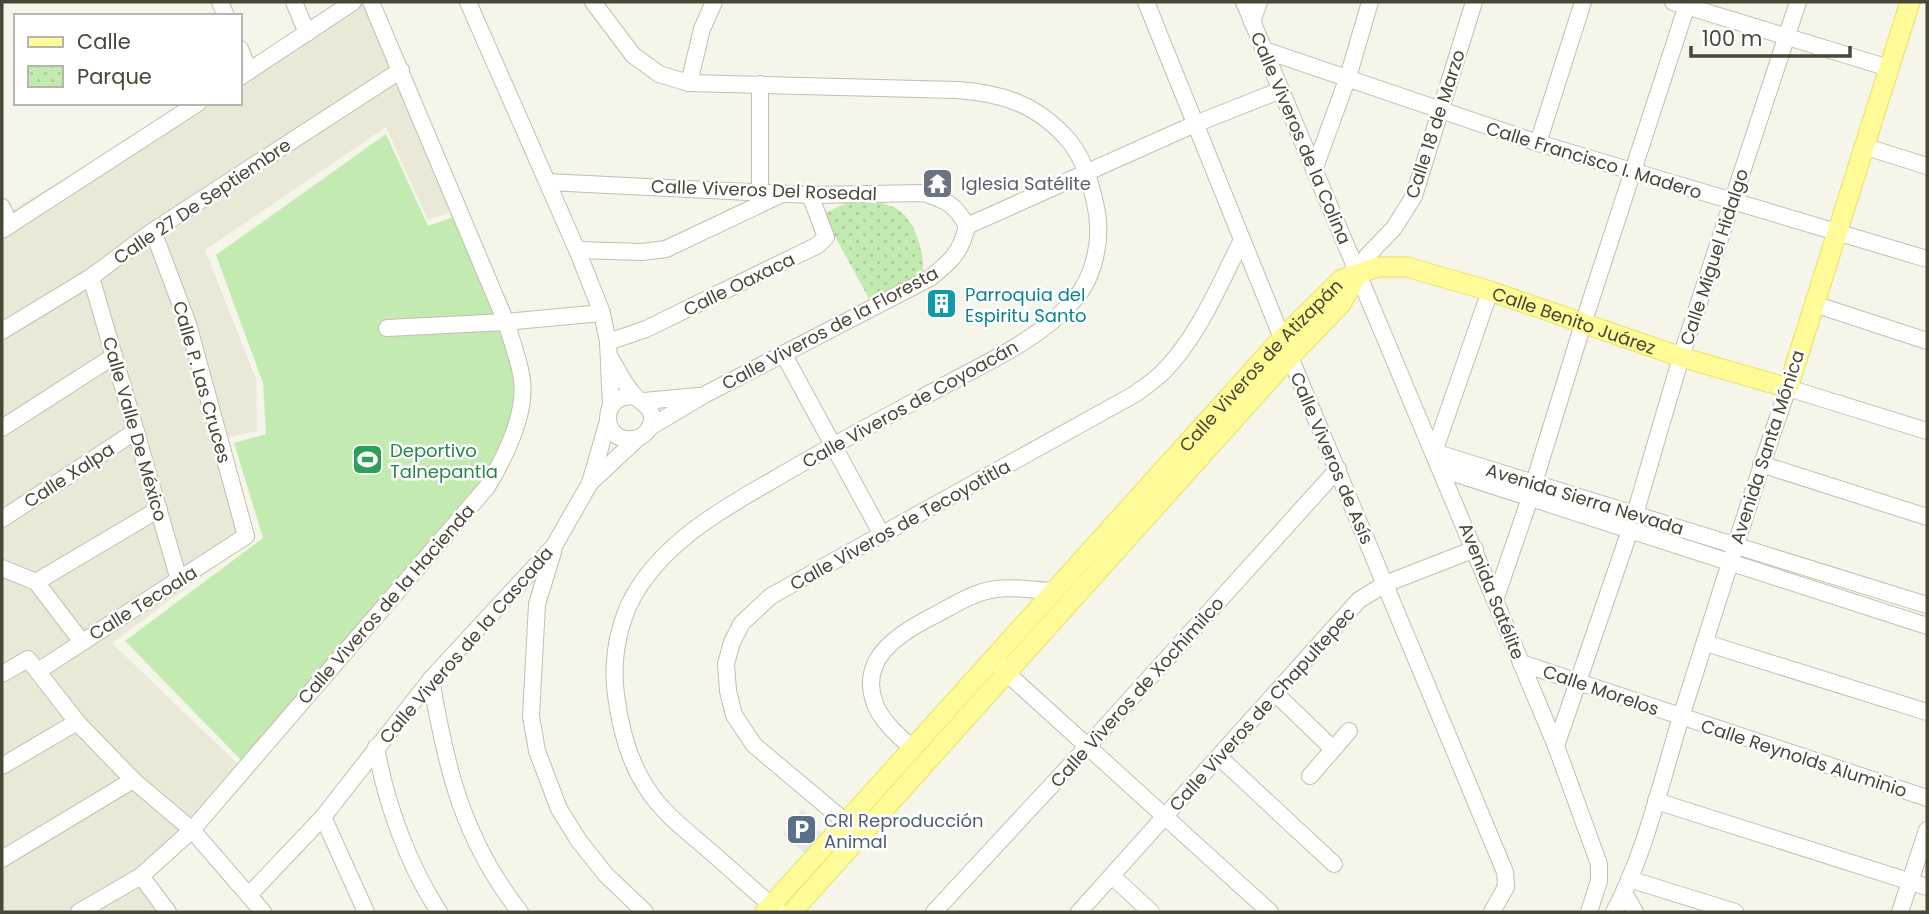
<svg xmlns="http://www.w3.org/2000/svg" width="1929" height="914" font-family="Poppins,sans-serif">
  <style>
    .residential { fill: #eae8d7 }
    .park { fill: url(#park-dots) }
    .pitch { fill: #c3ebb1 }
    .parking { fill: #e7e6e1 }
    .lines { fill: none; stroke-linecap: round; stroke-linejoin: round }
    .minor-casing { stroke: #c2bfab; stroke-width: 18 }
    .major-casing { stroke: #e9e264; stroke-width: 21 }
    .minor { stroke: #fff; stroke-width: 16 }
    .major { stroke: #fffb99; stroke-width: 19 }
    .labels { text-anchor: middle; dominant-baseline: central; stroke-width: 5; stroke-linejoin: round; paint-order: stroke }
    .street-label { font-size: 18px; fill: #4a4737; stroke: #fff }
    .worship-label { font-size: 18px; fill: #5b616d; stroke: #fff; text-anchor: start }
    .culture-label { font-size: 18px; fill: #0d838f; stroke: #fff; text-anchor: start }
    .leisure-label { font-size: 18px; fill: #27864d; stroke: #fff; text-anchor: start }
    .service-label { font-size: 18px; fill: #4e5e75; stroke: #fff; text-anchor: start }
  </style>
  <defs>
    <pattern id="park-dots" width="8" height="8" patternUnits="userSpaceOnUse" patternTransform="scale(1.75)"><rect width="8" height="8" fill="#c3ebb1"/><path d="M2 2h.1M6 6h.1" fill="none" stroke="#a9cb99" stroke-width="1.8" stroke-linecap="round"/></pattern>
  </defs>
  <rect width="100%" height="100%" fill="#f5f5ea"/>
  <path class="residential" d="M362,2H368L451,212L428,220L386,127L205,250L256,379L257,431L228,437L252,539L112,643L250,776L142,874L173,912H2V216L191,103H240V74Z"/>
  <path class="park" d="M860,197C871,201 887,203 897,209C916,219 927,260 922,279L873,306L823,214Z"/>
  <path class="pitch" d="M386,134L428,226L457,216L519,378L509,432L486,478L242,761L125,641L263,538L234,443L266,434L263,383L216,255Z"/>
  <path class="parking" d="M802,809L815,822L812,826L823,835L805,854L783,834Z"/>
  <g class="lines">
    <defs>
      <g id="minor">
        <path d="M220,2L226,16"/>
        <path d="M294,2L307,33"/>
        <path d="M468,2L577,250L602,313L608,342L611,405"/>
        <path d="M593,2L633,55L659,74L689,83L957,90C1003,93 1039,105 1070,142C1084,160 1090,181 1095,203C1103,235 1096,276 1073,301C1043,335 1002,355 962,376C903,408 843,439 785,473C733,503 676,533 641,584C619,615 611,658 616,695C620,727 628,759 646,787C662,813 688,832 711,852C734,872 756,893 780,912"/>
        <path d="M1146,2L1282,338L1505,872L1506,887L1492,912"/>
        <path d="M1244,2L1556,746L1599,864V881L1589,912"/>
        <path d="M1673,2L1889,68"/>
        <path d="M1252,22L1259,2"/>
        <path d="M240,49L249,71"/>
        <path d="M1264,50L1538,143L1927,259"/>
        <path d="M240,77L353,2"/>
        <path d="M689,83L702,29L714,2"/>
        <path d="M760,84V192"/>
        <path d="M1538,143L1583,2"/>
        <path d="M1863,146L1927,166"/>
        <path d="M1314,170L1348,77L1370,2"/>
        <path d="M547,182L810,195L924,193C947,201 955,204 967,226"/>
        <path d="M2,207L10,225"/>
        <path d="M967,226L1195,124L1281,90"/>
        <path d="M2,230L198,103"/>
        <path d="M577,250L642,252L666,249L782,194"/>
        <path d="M1358,274L1367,256L1394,228L1414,196L1474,2"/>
        <path d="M91,277L179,580"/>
        <path d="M1490,291L1434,452L1927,605"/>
        <path d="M1814,304L1927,341"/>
        <path d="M387,328L506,322L602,313"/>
        <path d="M2,331L91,277L153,231L401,70"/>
        <path d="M608,342L646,329L818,245L826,237L810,195"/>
        <path d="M784,355L882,535"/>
        <path d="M611,359C618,371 625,386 635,396C644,405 657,410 650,427C646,434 639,439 632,439C600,443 599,391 636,397"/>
        <path d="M644,401L698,396"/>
        <path d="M650,427L704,395L930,278C951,261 961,253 967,226"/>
        <path d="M2,428L114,356"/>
        <path d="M1761,464L1927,517"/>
        <path d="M1441,469L1927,626"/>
        <path d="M590,483L637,439"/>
        <path d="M1534,483L1583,324L1688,2"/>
        <path d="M1635,514L1681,357L1798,2"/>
        <path d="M2,519L136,431"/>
        <path d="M553,552L537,604L531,716L537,751L559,809L579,841L606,875L645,912"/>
        <path d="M2,568L36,582L82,642"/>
        <path d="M36,582L159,509"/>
        <path d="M1495,600L1530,498"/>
        <path d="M1706,643L1927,712"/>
        <path d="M1521,663L1927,798"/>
        <path d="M1000,667L1270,912"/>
        <path d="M38,671L246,536L188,324L153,231"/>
        <path d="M2,674L28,659L77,722L133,780L192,830L263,912"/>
        <path d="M431,679C446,768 463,840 520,912"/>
        <path d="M1276,694L1333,749"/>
        <path d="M1556,746L1630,530"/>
        <path d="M376,747C386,804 408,864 439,912"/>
        <path d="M913,749C899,736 882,722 875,704C858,659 898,634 933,616C953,606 973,592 996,589C1014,586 1036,591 1055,591"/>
        <path d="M1219,757L1334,864"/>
        <path d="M2,766L77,722"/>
        <path d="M1310,776L1349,731"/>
        <path d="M1656,801L1927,887"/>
        <path d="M323,817L366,912"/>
        <path d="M854,829L754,745L734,715L728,691L726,664L732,642L742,623L771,596L1135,394C1144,388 1153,381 1161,374C1198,338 1219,285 1242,240"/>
        <path d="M2,859L133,780"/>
        <path d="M141,876L168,912"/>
        <path d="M1112,876L1151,912"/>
        <path d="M1629,879L1735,912"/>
        <path d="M1624,893L1635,912"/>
        <path d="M249,895L323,817L431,679L554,546L590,483L608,421"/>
        <path d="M79,912L141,876L192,830L487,487C505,457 529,410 521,374C518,357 511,339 506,322L371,2"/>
        <path d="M934,912L1088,746L1338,469"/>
        <path d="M1079,912L1359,600L1385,584L1475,549"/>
        <path d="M1614,912C1646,851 1661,782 1681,717C1716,607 1750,497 1788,388L1927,431"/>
        <path d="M1900,912L1927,830"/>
      </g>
      <g id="major">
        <path id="s1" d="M765,912L1282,338L1342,279L1378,267H1407L1490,291L1681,357L1788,388L1910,2"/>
        <path d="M792,912L1290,357L1341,304L1358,274"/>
      </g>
    </defs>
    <use href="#minor" class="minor-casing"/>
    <use href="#major" class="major-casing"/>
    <use href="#minor" class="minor"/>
    <use href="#major" class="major"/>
  </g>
  <defs>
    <symbol id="temple-square" viewBox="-11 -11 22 22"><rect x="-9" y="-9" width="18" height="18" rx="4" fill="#6b7280" stroke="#fff"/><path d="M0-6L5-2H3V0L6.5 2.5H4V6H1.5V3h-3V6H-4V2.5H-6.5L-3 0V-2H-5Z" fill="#fff"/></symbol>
    <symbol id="building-square" viewBox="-11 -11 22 22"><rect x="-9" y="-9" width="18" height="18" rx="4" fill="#0f9aa8" stroke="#fff"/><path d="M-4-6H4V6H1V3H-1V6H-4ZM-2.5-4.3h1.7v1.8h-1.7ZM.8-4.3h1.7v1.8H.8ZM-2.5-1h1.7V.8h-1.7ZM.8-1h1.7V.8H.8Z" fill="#fff"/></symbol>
    <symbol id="stadium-square" viewBox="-11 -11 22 22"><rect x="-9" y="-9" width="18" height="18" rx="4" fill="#2e9e5b" stroke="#fff"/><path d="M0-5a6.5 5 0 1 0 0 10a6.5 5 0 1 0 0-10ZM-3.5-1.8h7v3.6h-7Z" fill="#fff"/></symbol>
    <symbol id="parking-square" viewBox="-11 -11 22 22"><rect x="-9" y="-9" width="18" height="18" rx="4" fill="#5c6f8a" stroke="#fff"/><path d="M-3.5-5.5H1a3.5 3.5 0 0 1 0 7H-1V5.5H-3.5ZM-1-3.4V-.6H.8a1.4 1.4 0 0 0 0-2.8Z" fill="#fff"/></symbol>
  </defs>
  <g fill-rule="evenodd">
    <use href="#temple-square" x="920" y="166" width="35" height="35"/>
    <use href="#building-square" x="924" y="286" width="35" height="35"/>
    <use href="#stadium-square" x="350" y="442" width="35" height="35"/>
    <use href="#parking-square" x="784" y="812" width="35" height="35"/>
  </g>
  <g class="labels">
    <g class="street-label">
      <text transform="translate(1435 124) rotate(-72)">Calle 18 de Marzo</text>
      <text transform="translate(1301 138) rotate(67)">Calle Viveros de la Colina</text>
      <text transform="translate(1594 160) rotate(17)">Calle Francisco I. Madero</text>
      <text transform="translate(764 190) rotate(2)">Calle Viveros Del Rosedal</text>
      <text transform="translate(202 201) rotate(-34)">Calle 27 De Septiembre</text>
      <text transform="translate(1714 257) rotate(-72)">Calle Miguel Hidalgo</text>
      <text transform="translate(739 284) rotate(-26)">Calle Oaxaca</text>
      <text stroke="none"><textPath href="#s1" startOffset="1099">Calle Benito Juárez</textPath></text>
      <text transform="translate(830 328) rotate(-28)">Calle Viveros de la Floresta</text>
      <text stroke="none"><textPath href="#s1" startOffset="738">Calle Viveros de Atizapán</textPath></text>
      <text transform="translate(202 382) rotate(74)">Calle P. Las Cruces</text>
      <text transform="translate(910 404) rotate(-29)">Calle Viveros de Coyoacán</text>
      <text transform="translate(135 429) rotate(74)">Calle Valle De México</text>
      <text transform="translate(1767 447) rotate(-72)">Avenida Santa Mónica</text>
      <text transform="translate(1332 458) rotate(67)">Calle Viveros de Asís</text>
      <text transform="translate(69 475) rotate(-33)">Calle Xalpa</text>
      <text transform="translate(1585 499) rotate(17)">Avenida Sierra Nevada</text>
      <text transform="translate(900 525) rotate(-29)">Calle Viveros de Tecoyotitla</text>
      <text transform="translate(1492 591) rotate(68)">Avenida Satélite</text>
      <text transform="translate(143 603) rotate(-32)">Calle Tecoala</text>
      <text transform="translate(386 604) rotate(-49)">Calle Viveros de la Hacienda</text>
      <text transform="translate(466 645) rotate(-49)">Calle Viveros de la Cascada</text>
      <text transform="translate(1601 690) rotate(19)">Calle Morelos</text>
      <text transform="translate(1137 692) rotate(-48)">Calle Viveros de Xochimilco</text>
      <text transform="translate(1262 709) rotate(-48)">Calle Viveros de Chapultepec</text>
      <text transform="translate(1804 758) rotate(18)">Calle Reynolds Aluminio</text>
    </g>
    <g class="worship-label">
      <text x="961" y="183">Iglesia Satélite</text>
    </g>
    <g class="culture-label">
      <text x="965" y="294">Parroquia del<tspan x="965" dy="21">Espiritu Santo</tspan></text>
    </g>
    <g class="leisure-label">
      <text x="390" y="450">Deportivo<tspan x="390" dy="21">Talnepantla</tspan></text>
    </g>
    <g class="service-label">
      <text x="824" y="820">CRI Reproducción<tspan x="824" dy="21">Animal</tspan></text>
    </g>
  </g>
  <rect width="1929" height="914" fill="none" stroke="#4a4737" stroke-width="7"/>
  <rect x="14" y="14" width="228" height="91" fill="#ffffff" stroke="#b7b5af" stroke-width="2"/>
  <rect x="28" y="37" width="35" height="10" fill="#fffb99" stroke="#b7b5af" stroke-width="2"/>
  <text x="77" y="49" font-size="21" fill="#4a4737">Calle</text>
  <rect x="28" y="66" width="35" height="21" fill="url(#park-dots)" stroke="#b7b5af" stroke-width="2"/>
  <text x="77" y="84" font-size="21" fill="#4a4737">Parque</text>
  <path d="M1691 46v10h159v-10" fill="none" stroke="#4a4737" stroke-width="3.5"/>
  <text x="1702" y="46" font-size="21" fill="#4a4737" stroke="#ffffff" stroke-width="5" paint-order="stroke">100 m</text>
</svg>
